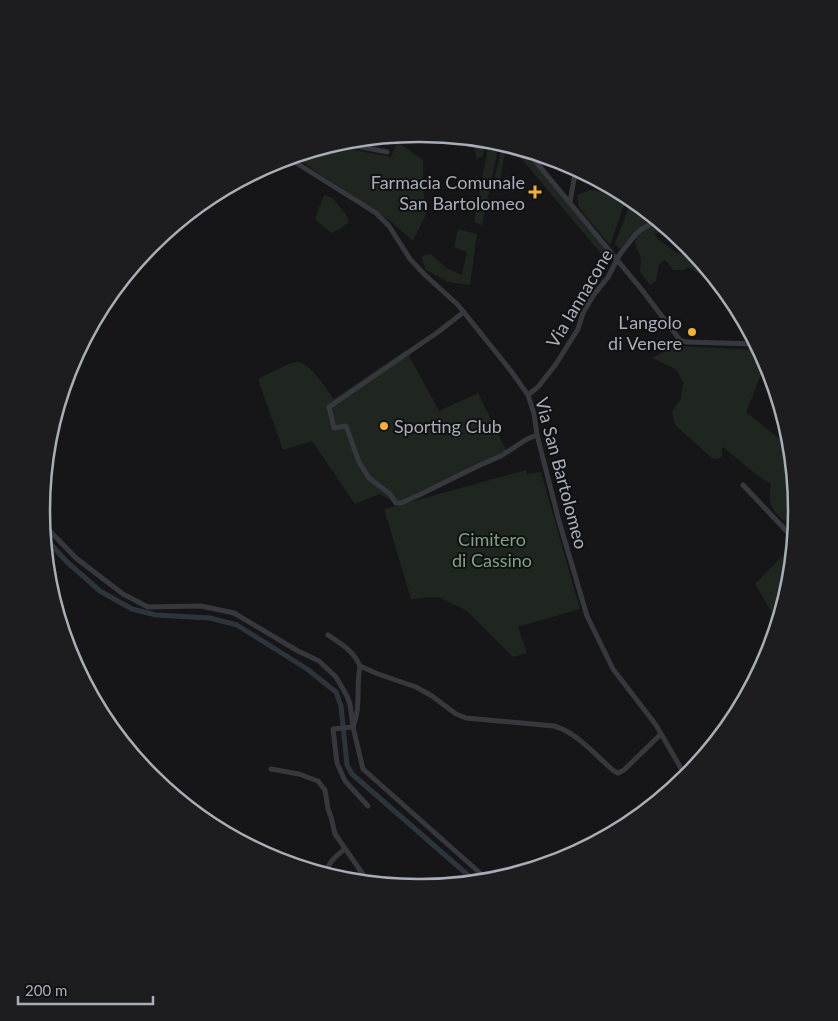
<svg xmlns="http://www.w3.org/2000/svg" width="838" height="1021" font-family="Lato,sans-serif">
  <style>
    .green { fill: #1e261f }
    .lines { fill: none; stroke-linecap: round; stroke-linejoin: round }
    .canal { stroke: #2c353c; stroke-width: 5 }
    .street { stroke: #37383d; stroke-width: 5 }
    .poi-dot { fill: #f2b134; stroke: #111113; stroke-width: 2 }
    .labels { text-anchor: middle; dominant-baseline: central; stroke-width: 4; stroke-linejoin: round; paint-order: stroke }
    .poi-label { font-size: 18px; fill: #a8adb8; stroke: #111113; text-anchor: end }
    .street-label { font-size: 18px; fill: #a8adb8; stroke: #111113 }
    .park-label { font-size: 18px; fill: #7fa381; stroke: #111113 }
    .rim { fill: none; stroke: #a8adb8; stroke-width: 2.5 }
  </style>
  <rect width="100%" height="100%" fill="#161618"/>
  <g class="green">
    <path d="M447,136L485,139L483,156L476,160V153L474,147H469L467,142L464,143L461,138L451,142Z"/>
    <path d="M397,142L423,160V185L426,214L413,241L389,220L315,171L294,156L329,145L391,157Z"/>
    <path d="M489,142L499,144L482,225L474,222Z"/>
    <path d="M506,144L520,148L526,154L613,257L608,262L515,151L506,152L504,157L500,181L494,180L501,151Z"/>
    <path d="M590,190L609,192L624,204L611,243L609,244L579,208L577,195Z"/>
    <path d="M324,195L333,198L347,216L349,222L340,229L331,233L315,219Z"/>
    <path d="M632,199L651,214L645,216L647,223L631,237L623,246L620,249L615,244Z"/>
    <path d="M660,222L677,236L668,230L654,234L657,238L675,252L692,257L702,266L704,265L710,273H698L688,267L684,270H673L665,260L659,265L656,281L650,285L640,272L641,259L635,242L636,237L645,230Z"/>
    <path d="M458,229L477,234L470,285L448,282L426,270L421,256L431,254L446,268L462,275L467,252L454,247Z"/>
    <path d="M675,346L760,350L766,362L746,412L790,447L796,506L794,511L796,515V522L788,517L784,521C770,509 768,502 771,484L758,476L723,447L722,449V456L718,459L712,458L675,425L672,413L674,408L681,399L683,383L677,370L652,358Z"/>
    <path d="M406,350L439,411L478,393L507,452L396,503L380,494L355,504L312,441L283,450L258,379C264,376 292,361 297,362C310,362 326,389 334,399Z"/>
    <path d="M526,470L527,474L541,472L580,609L518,627L527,653L513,657L467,611L438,597L411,599L384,509Z"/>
    <path d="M793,545L789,584L778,623L755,584Z"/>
  </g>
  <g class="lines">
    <path class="canal" d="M44,537L67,562L100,591L132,609L156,615L210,618L237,625L307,669L336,692L341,706L347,765L352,774L477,883"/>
    <g class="street">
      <path d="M337,142L387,152"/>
      <path d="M526,150L642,290L680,340L686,342L756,344"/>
      <path d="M289,157L298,164L376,213L389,226L410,259L424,274L458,305L511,371L528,395L534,414L537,435L559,521L587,616L613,669L656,725L686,777"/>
      <path d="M570,202L576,168"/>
      <path d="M464,312L438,332L329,407L334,428L346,426L359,462L369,478L390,494L396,503H401L419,495L480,465L501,456L527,439L537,435"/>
      <path d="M528,395L538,387L556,364L578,329L583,313L593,296L608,277L620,254L636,234L642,229L658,220"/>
      <path d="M743,485L794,539"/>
      <path d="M42,523L76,558L123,594L148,607L201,606L234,613L298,651L319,661L336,677L347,696L350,704L353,727L363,769L489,881"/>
      <path d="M328,635C340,643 354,651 360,666"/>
      <path d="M271,769L299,774L318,781L325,790L328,809L331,817L335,834L369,883"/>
      <path d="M368,806L345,781L337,763L333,729L353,727C361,708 356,686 360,666L378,674L416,687L432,696L456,714L466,718L554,726C578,733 596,756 614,771L618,773L624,770L661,734"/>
      <path d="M328,876C324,865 337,855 345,849"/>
    </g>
  </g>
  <g class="poi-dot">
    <path d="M532.5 184.5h5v5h5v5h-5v5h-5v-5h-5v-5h5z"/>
    <circle cx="692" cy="332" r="5"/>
    <circle cx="384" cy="426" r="5"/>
  </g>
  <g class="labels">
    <g class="poi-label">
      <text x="525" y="182">Farmacia Comunale<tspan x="525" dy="21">San Bartolomeo</tspan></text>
      <text x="682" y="322">L'angolo<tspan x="682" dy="21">di Venere</tspan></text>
      <text x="394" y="426" text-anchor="start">Sporting Club</text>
    </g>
    <g class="street-label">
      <text transform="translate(579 298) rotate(-59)">Via Iannacone</text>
      <text transform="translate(562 473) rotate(75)">Via San Bartolomeo</text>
    </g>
    <g class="park-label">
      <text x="492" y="539">Cimitero<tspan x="492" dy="21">di Cassino</tspan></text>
    </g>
  </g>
  <path d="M0 0H838V1021H0ZM418 142H420A368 368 0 0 1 788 510V511A368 368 0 0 1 420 879H418A368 368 0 0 1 50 511V510A368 368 0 0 1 418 142Z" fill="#1d1d20" fill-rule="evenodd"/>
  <path class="rim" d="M418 142H420A368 368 0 0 1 788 510V511A368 368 0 0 1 420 879H418A368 368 0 0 1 50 511V510A368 368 0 0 1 418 142Z"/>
  <path d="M18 996v8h135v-8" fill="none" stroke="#a8adb8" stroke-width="2.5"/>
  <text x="25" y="996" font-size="15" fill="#a8adb8" stroke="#111113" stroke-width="4" paint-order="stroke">200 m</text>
</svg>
